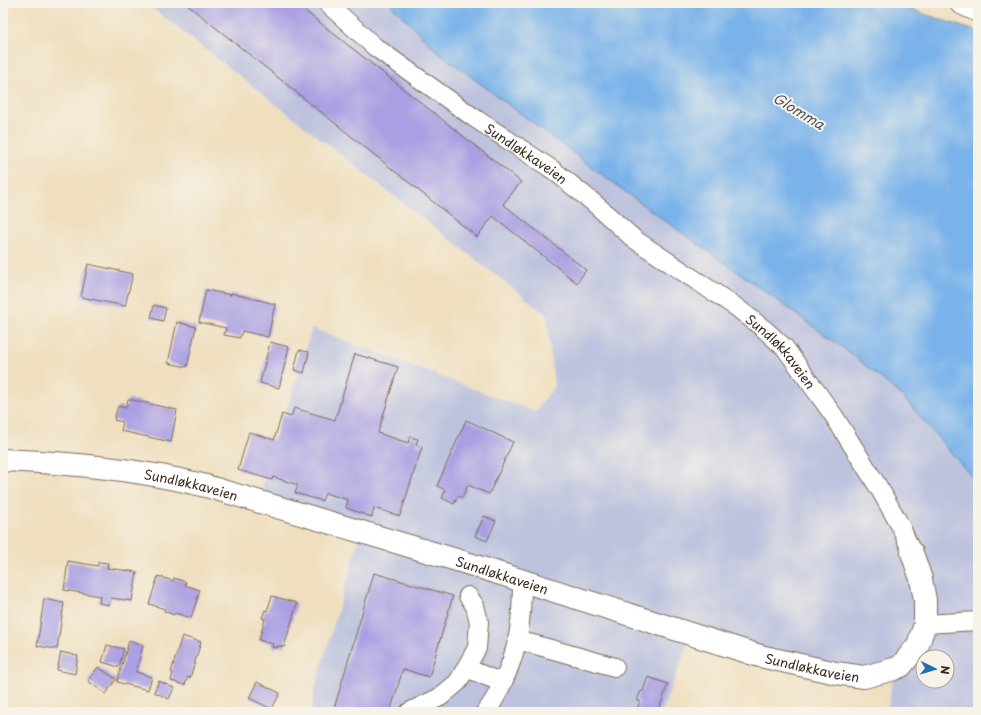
<svg xmlns="http://www.w3.org/2000/svg" width="981" height="715" font-family="'Playpen Sans',sans-serif">
  <style>
    .industrial { fill: #bdc3de; fill-rule: evenodd }
    .water { fill: #7ab3ea; stroke: #5a6e84 }
    .building { fill: #a99fe2 }
    .lines { fill: none; stroke-linecap: round; stroke-linejoin: round }
    .minor-casing { stroke: #7a6956; stroke-width: 20 }
    .major-casing { stroke: #7a6956; stroke-width: 24 }
    .minor { stroke: #fff; stroke-width: 18 }
    .major { stroke: #fff; stroke-width: 22 }
    .labels { text-anchor: middle; dominant-baseline: central; stroke-width: 4; stroke-linejoin: round; paint-order: stroke }
    .street-label { font-size: 13px; fill: #3b2a1e; stroke: #f7f3e8 }
    .water-label { font-size: 14px; font-style: italic; fill: #4e535b; stroke: #f7f3e8 }
  </style>
  <rect width="100%" height="100%" fill="#f7f3e8"/>
  <filter id="ink" filterUnits="userSpaceOnUse"><feTurbulence type="fractalNoise" baseFrequency=".025" numOctaves="2"/><feDisplacementMap in="SourceGraphic" scale="8" xChannelSelector="R" yChannelSelector="G"/><feConvolveMatrix kernelMatrix="1 2 1 2 8 2 1 2 1" color-interpolation-filters="sRGB"/></filter>
  <filter id="wash" filterUnits="userSpaceOnUse"><feTurbulence type="fractalNoise" baseFrequency=".012" numOctaves="4" result="noise"/><feDisplacementMap in="SourceGraphic" scale="16" xChannelSelector="R" yChannelSelector="G"/><feGaussianBlur stdDeviation="0.9" result="paint"/><feColorMatrix in="noise" values="0 0 0 0 0 0 0 0 0 0 0 0 0 0 0 0 0 1.4 0 .05"/><feComposite in="paint" operator="in"/></filter>
  <g filter="url(#wash)">
    <rect width="100%" height="100%" fill="#efdfbf"/>
    <path class="industrial" d="M146,3H389L438,52L647,208L738,272L853,355L902,396L978,484V712H887L894,670L864,677L691,635L662,712H311L315,688L361,533L258,501L312,328L535,412L554,387L547,315ZM923,657H947V681H923Z"/>
    <path class="water" d="M389,3H892L978,32V484L902,396L853,355L738,272L647,208L438,52Z"/>
    <g id="blocks">
      <g class="building">
        <path d="M185,3H295L521,182L503,204L586,270L577,283L493,216L477,237Z"/>
        <path d="M88,264L133,274L125,306L81,297Z"/>
        <path d="M206,290L231,295V293L275,304L268,337L242,331L240,338L224,335L226,328L199,322Z"/>
        <path d="M154,305L166,308L163,321L151,318Z"/>
        <path d="M177,322L196,327L187,367L168,363Z"/>
        <path d="M270,342L289,347L279,388L260,383Z"/>
        <path d="M299,350L309,352L304,373L294,370Z"/>
        <path d="M355,354L398,367L378,433L408,443L410,437L418,439L416,445L422,447L400,516L374,508L372,517L346,508L348,500L325,493L322,501L295,493L298,485L273,477L272,480L238,470L249,432L274,440L282,414L291,417L294,408L335,420Z"/>
        <path d="M128,399L177,410L171,442L121,431L123,422L114,420L118,406L126,408Z"/>
        <path d="M466,420L513,442L489,494L468,485L462,498L458,496L454,504L442,498L445,490L437,486Z"/>
        <path d="M484,516L496,521L487,541L475,536Z"/>
        <path d="M68,561L98,566V562L108,563L107,568L137,572L132,601L111,598L109,605L99,603L100,596L64,590Z"/>
        <path d="M374,573L453,596L429,677L403,669L390,712L378,711L377,712H333Z"/>
        <path d="M158,576L173,581L174,578L186,582L185,585L200,590L191,618L175,613L174,615L164,611L165,609L149,604Z"/>
        <path d="M272,596L297,603L284,647L277,646V648L272,647L273,644L259,640L265,619L262,618L265,610L267,611Z"/>
        <path d="M44,599L64,603L57,649L37,646Z"/>
        <path d="M182,636L201,642L190,678L188,677L185,685L171,681L173,673L171,672Z"/>
        <path d="M129,641L143,646L136,672L152,677L148,690L117,682Z"/>
        <path d="M107,645L124,649L119,667L102,662Z"/>
        <path d="M61,652L78,656L75,674L57,670Z"/>
        <path d="M98,667L116,679L106,694L88,681Z"/>
        <path d="M648,677L668,684L658,712H636L640,701L637,700L641,691H643Z"/>
        <path d="M159,681L174,688L169,699L154,692Z"/>
        <path d="M257,682L280,693L272,709L249,698Z"/>
        <path d="M498,708L512,712H497Z"/>
      </g>
    </g>
  </g>
  <g filter="url(#ink)">
    <use href="#blocks" fill-opacity="0" stroke="#7a6956" stroke-width="1"/>
    <g class="lines">
      <defs>
        <g id="minor">
          <path id="s1" d="M327,3L375,47L473,117L553,170L594,203L634,239L736,307L764,329L785,348L834,416L882,493L901,527L912,553"/>
          <path d="M925,624L978,621"/>
          <path d="M518,640L615,667"/>
          <path d="M466,668L503,683"/>
          <path d="M409,712L440,697L458,682L477,648L479,622L475,606L468,596"/>
          <path d="M485,712C492,705 497,695 501,686C519,650 522,620 522,581"/>
        </g>
        <g id="major">
          <path d="M961,3L978,11"/>
          <path id="s2" d="M3,460C72,463 139,469 206,486L460,561L760,656L836,673L864,677L894,669L901,666L918,645L925,624V600L921,579L912,553"/>
        </g>
      </defs>
      <use href="#minor" class="minor-casing"/>
      <use href="#major" class="major-casing"/>
      <use href="#minor" class="minor"/>
      <use href="#major" class="major"/>
    </g>
  </g>
  <g class="labels">
    <g class="street-label">
      <text stroke="none"><textPath href="#s1" startOffset="250">Sundløkkaveien</textPath></text>
      <text stroke="none"><textPath href="#s1" startOffset="574">Sundløkkaveien</textPath></text>
      <text stroke="none"><textPath href="#s2" startOffset="190">Sundløkkaveien</textPath></text>
      <text stroke="none"><textPath href="#s2" startOffset="514">Sundløkkaveien</textPath></text>
      <text stroke="none"><textPath href="#s2" startOffset="838">Sundløkkaveien</textPath></text>
    </g>
    <g class="water-label">
      <text transform="translate(799 111) rotate(31)">Glomma</text>
    </g>
  </g>
  <rect width="981" height="715" fill="none" stroke="#f7f3e8" stroke-width="16"/>
  <g transform="translate(935 669) rotate(95)"><circle r="19" fill="#f7f3e8" stroke="#aca397"/>
  <path d="M0-3L7 15L0 10L-7 15Z" fill="#1f6fb2"/>
  <text y="-6" font-size="11" font-weight="bold" text-anchor="middle" fill="#3b2a1e">N</text>
  </g>
</svg>
